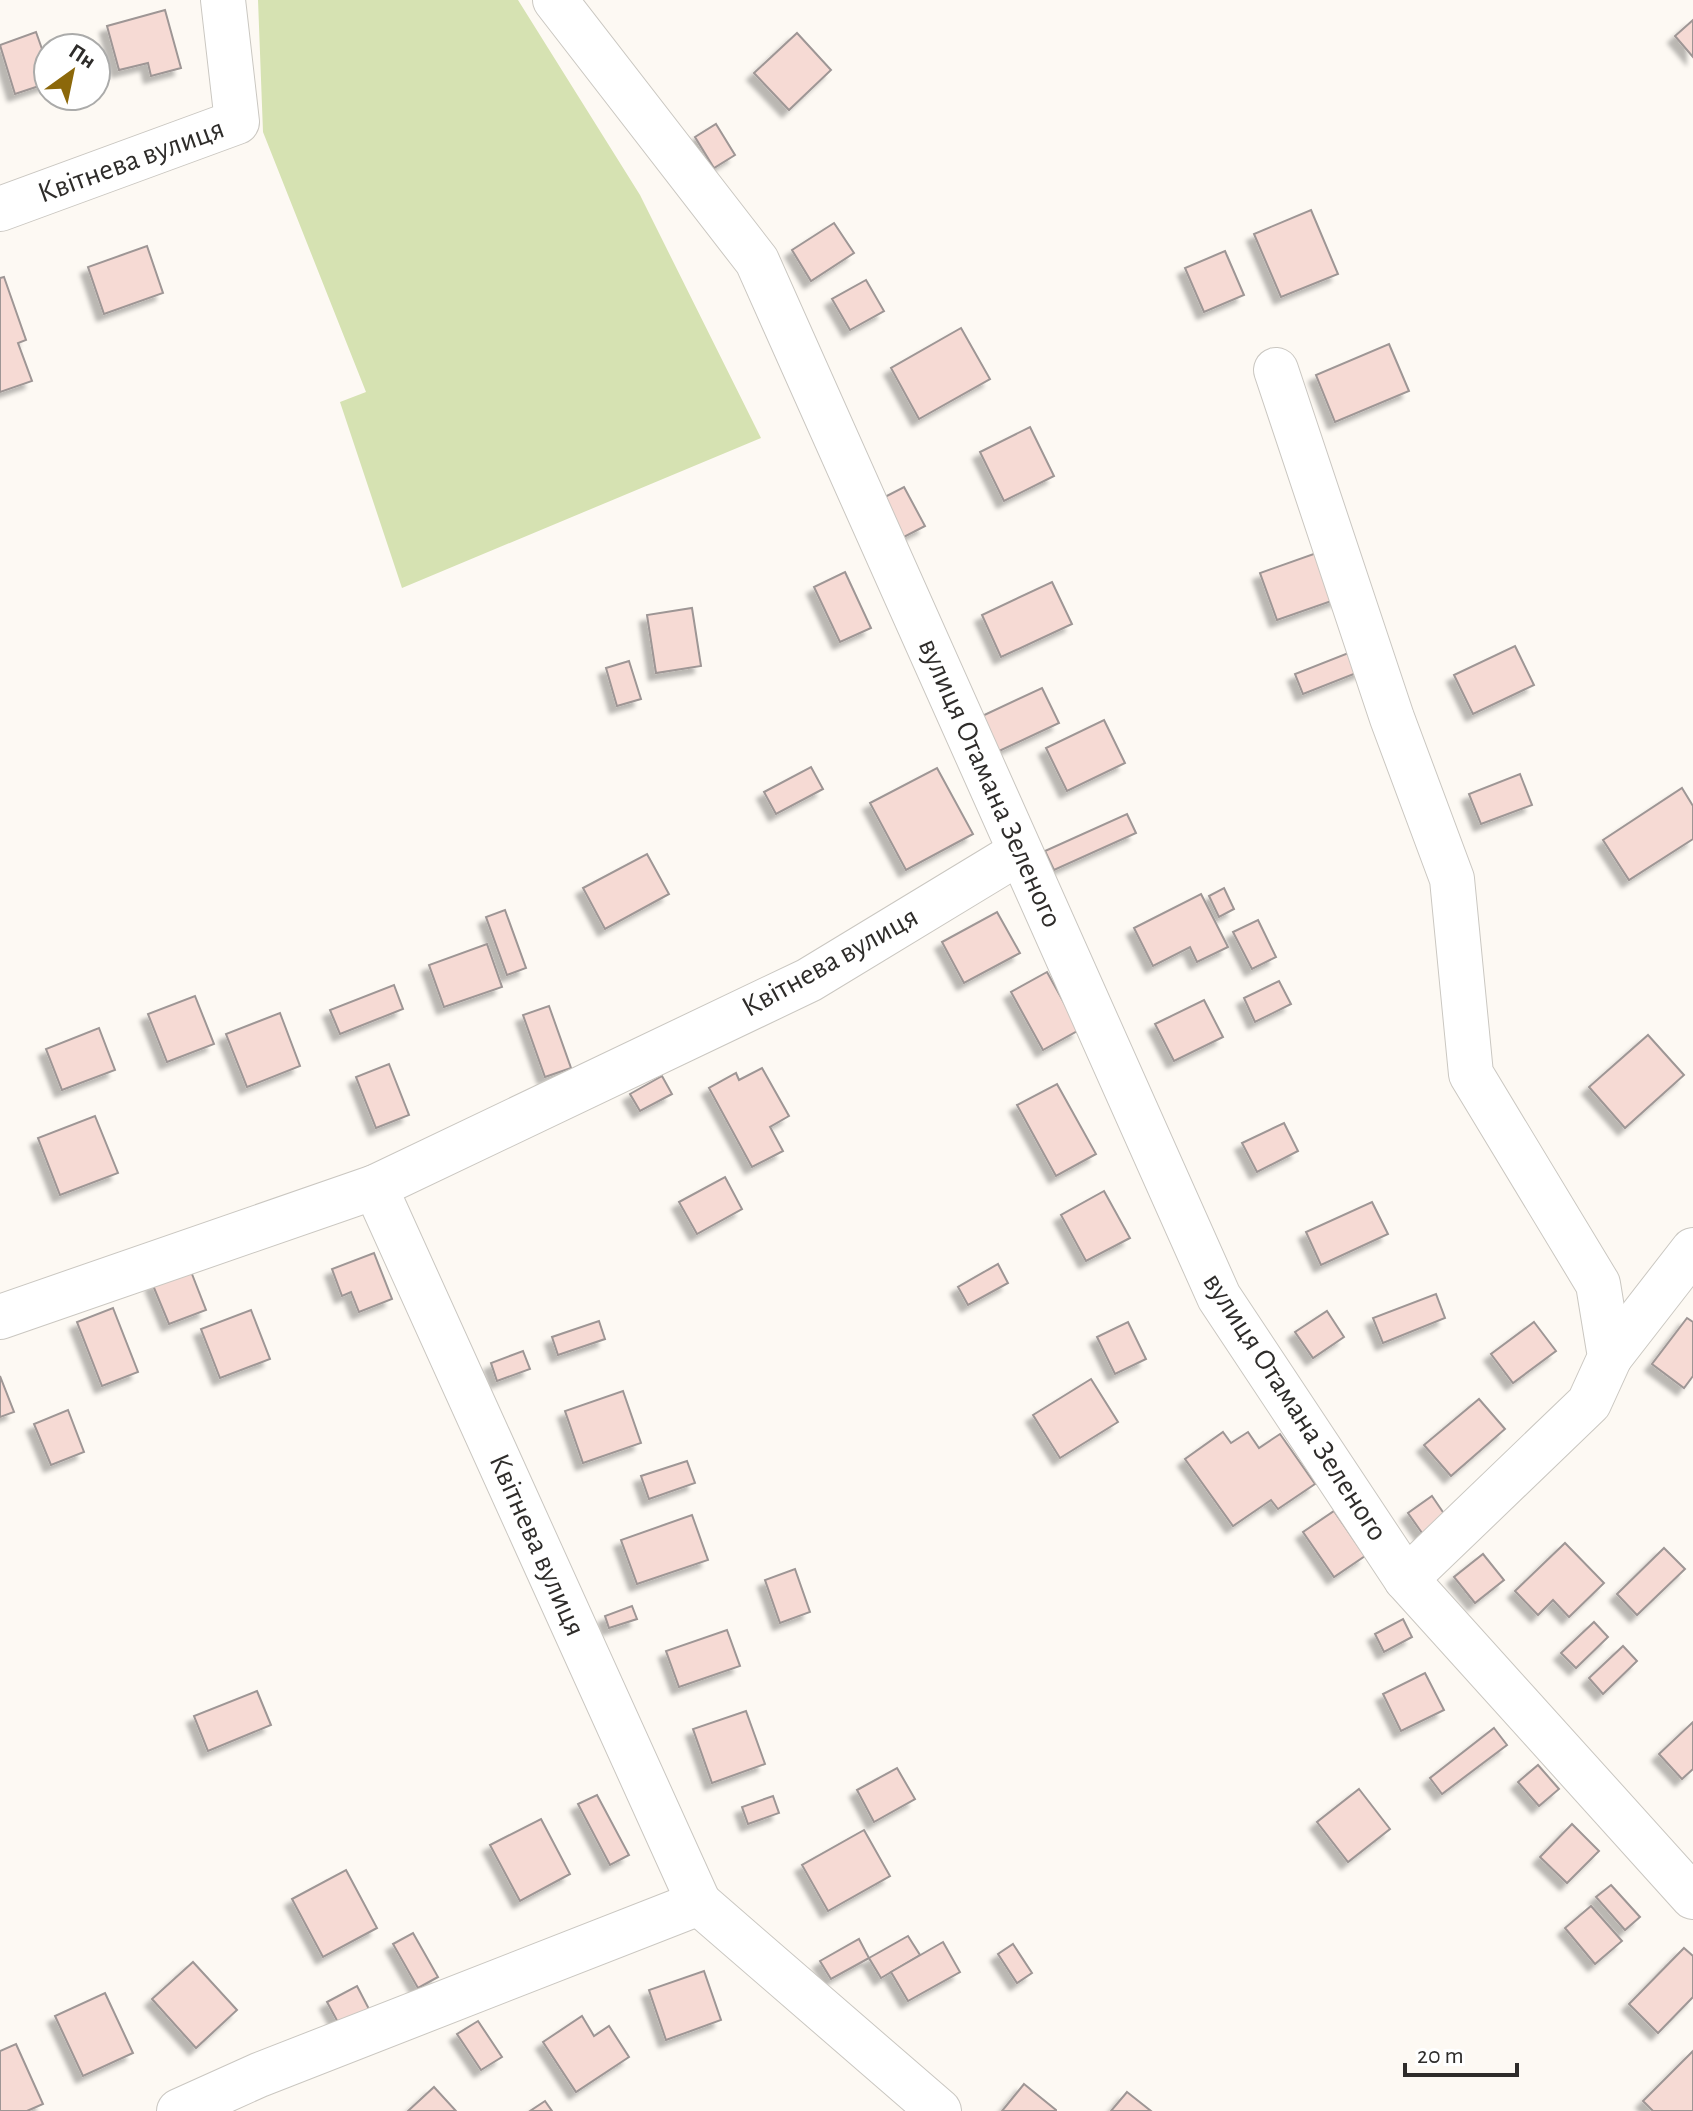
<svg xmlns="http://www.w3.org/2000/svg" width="1693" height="2111" font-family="'Alegreya Sans',sans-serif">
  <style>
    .green { fill: #d6e2b2 }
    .building { fill: #f6dad4; stroke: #9e9695; stroke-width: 2; filter: url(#shadow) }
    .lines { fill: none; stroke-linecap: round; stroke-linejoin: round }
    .street-casing { stroke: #cac7c1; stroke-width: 46 }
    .street { stroke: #fff; stroke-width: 44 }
    .labels { text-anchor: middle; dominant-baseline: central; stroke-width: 6; stroke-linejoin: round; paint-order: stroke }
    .street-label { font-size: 30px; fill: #2e2c2a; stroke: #fff }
  </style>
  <defs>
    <filter id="shadow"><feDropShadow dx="-7" dy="7" stdDeviation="2" flood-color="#0004"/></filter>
  </defs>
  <rect width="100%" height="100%" fill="#fdf9f3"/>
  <path class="green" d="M258,0H518L640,195L761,438L402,588L340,402L366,392L263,132Z"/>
  <g class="building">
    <path d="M165,10L181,68L151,76L148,63L119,70L107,26Z"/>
    <path d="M1693,20V57L1675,36Z"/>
    <path d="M36,32L48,66V83L15,94L0,45Z"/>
    <path d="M797,33L831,70L789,110L754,73Z"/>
    <path d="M716,124L735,155L714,168L695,137Z"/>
    <path d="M1311,210L1338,274L1281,297L1254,234Z"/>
    <path d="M834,223L854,253L811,281L792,250Z"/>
    <path d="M147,246L163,293L104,314L88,267Z"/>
    <path d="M1225,251L1244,295L1204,312L1185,268Z"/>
    <path d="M4,277L26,340L18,343L32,381L0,392V278Z"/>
    <path d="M866,280L884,311L850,330L832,299Z"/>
    <path d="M961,328L990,379L919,419L891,368Z"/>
    <path d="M1389,344L1409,391L1335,422L1316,375Z"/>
    <path d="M1030,427L1054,476L1004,501L980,452Z"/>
    <path d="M904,487L925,526L902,538L881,499Z"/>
    <path d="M1325,550L1343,597L1277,620L1260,573Z"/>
    <path d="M845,572L871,628L840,642L814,587Z"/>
    <path d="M1052,582L1072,624L1001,657L982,615Z"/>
    <path d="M692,608L701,666L656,673L647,615Z"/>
    <path d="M1515,646L1534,685L1473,714L1454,675Z"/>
    <path d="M1356,650L1364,670L1303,694L1295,674Z"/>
    <path d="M629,661L641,699L617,706L606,668Z"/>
    <path d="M1042,688L1059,723L997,752L980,717Z"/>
    <path d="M1104,720L1125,763L1067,791L1046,748Z"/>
    <path d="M811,767L823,789L776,814L764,792Z"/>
    <path d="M937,768L973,834L906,870L870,803Z"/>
    <path d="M1520,774L1532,805L1481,824L1469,794Z"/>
    <path d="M1682,788L1693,806V839L1629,880L1603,840Z"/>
    <path d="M1127,814L1136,833L1054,870L1045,851Z"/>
    <path d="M647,854L669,894L605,929L583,888Z"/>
    <path d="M1224,888L1234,909L1219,917L1209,896Z"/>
    <path d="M1201,894L1228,947L1197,962L1190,947L1153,966L1134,928Z"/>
    <path d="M505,910L526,968L507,975L486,917Z"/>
    <path d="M997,912L1020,953L964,983L942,942Z"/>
    <path d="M1258,920L1276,957L1252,969L1233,932Z"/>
    <path d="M487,944L502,987L444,1007L429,965Z"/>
    <path d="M1047,972L1079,1030L1043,1050L1011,992Z"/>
    <path d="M1279,981L1291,1004L1255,1022L1244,998Z"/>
    <path d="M394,985L403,1009L340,1034L330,1010Z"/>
    <path d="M195,996L214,1044L167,1062L148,1014Z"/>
    <path d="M1204,1000L1223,1037L1174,1061L1155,1024Z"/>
    <path d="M549,1006L571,1068L545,1077L523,1015Z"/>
    <path d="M280,1013L300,1066L247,1087L226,1034Z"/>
    <path d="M99,1028L115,1070L62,1090L46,1049Z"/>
    <path d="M1648,1035L1684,1075L1625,1128L1589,1087Z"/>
    <path d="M389,1064L409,1115L376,1128L356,1077Z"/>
    <path d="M762,1068L789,1116L770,1127L783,1151L752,1167L709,1088L736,1073L739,1080Z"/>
    <path d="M662,1076L672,1094L640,1111L630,1094Z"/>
    <path d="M1057,1084L1096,1154L1056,1176L1017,1105Z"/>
    <path d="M95,1116L118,1173L60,1195L38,1138Z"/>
    <path d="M1284,1123L1298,1151L1257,1172L1242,1143Z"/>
    <path d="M725,1177L742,1209L697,1234L679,1202Z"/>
    <path d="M1104,1191L1130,1238L1086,1261L1061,1215Z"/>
    <path d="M1372,1202L1388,1234L1321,1265L1306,1232Z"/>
    <path d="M374,1253L392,1299L359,1312L351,1292L342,1296L332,1269Z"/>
    <path d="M998,1264L1008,1283L968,1305L958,1287Z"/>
    <path d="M190,1269L206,1310L169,1324L152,1283Z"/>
    <path d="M1436,1294L1445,1318L1383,1343L1373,1318Z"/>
    <path d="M113,1308L138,1372L102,1386L77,1322Z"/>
    <path d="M251,1310L270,1359L220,1378L201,1329Z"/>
    <path d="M1327,1311L1344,1337L1313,1358L1295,1332Z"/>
    <path d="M1687,1318L1693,1322V1376L1684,1388L1652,1364Z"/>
    <path d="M599,1321L605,1339L558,1355L552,1337Z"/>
    <path d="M1128,1322L1146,1359L1115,1374L1097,1337Z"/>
    <path d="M1534,1322L1556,1351L1513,1383L1491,1354Z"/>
    <path d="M523,1351L530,1369L497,1381L491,1363Z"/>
    <path d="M0,1376L14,1412L0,1417Z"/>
    <path d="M1091,1379L1118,1422L1060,1458L1033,1415Z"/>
    <path d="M623,1391L641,1443L583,1463L565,1411Z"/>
    <path d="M1479,1399L1505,1429L1451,1476L1424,1445Z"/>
    <path d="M68,1410L84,1452L51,1465L34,1424Z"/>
    <path d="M1223,1432L1231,1443L1248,1432L1259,1448L1280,1434L1315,1484L1278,1509L1271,1500L1233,1526L1185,1459Z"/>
    <path d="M687,1461L695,1483L649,1499L641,1476Z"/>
    <path d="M1432,1496L1451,1524L1427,1540L1408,1513Z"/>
    <path d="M1334,1511L1365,1556L1334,1577L1303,1532Z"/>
    <path d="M692,1515L708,1560L637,1584L621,1540Z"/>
    <path d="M1565,1543L1604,1583L1569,1617L1553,1600L1538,1615L1515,1591Z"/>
    <path d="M1664,1548L1685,1569L1637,1615L1617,1594Z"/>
    <path d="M1483,1554L1504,1580L1475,1603L1454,1577Z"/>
    <path d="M795,1569L810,1612L780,1623L765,1580Z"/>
    <path d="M632,1606L637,1619L609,1628L605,1616Z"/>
    <path d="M1403,1619L1412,1637L1384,1652L1375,1634Z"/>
    <path d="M1594,1622L1608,1637L1576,1668L1561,1653Z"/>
    <path d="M727,1630L740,1666L679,1687L666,1651Z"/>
    <path d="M1623,1646L1637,1661L1603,1694L1589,1678Z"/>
    <path d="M1425,1673L1444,1710L1401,1731L1383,1694Z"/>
    <path d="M257,1691L271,1725L208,1751L194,1716Z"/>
    <path d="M746,1711L765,1764L712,1783L693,1729Z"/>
    <path d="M1693,1722V1769L1682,1779L1659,1754Z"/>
    <path d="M1494,1728L1507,1745L1442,1794L1430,1778Z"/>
    <path d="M1538,1765L1559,1789L1539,1806L1518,1782Z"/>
    <path d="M897,1768L915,1799L874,1822L857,1790Z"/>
    <path d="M1359,1789L1390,1829L1348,1862L1317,1822Z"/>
    <path d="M597,1795L629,1855L610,1865L578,1804Z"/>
    <path d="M773,1796L779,1813L748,1824L742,1807Z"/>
    <path d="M541,1819L570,1874L520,1901L490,1845Z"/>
    <path d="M1572,1824L1599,1851L1567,1883L1540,1857Z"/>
    <path d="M864,1830L890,1876L828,1911L802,1865Z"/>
    <path d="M346,1870L377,1928L323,1957L292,1899Z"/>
    <path d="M1611,1885L1640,1917L1625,1930L1596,1897Z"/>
    <path d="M1591,1906L1622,1941L1595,1964L1565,1928Z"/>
    <path d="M413,1933L438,1977L418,1988L393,1944Z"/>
    <path d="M908,1936L920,1955L881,1978L869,1958Z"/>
    <path d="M859,1939L869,1958L831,1979L820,1961Z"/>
    <path d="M943,1942L960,1972L908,2001L891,1972Z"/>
    <path d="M1013,1944L1032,1973L1017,1983L998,1954Z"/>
    <path d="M1684,1948L1693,1956V1997L1658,2033L1629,2004Z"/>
    <path d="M193,1962L237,2010L196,2048L152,1999Z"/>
    <path d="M704,1971L721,2020L666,2040L649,1990Z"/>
    <path d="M357,1986L370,2011L340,2026L327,2002Z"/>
    <path d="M105,1993L133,2053L83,2076L55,2016Z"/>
    <path d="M582,2016L594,2036L609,2026L629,2057L576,2092L543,2042Z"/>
    <path d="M478,2021L502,2057L481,2070L457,2034Z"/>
    <path d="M16,2044L43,2104L27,2111H0V2051Z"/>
    <path d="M1693,2051V2111H1653L1643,2101Z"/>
    <path d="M1024,2084L1056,2110V2111H1002Z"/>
    <path d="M434,2087L456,2111H408Z"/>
    <path d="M1127,2092L1151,2111H1111Z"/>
    <path d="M545,2101L552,2111H530Z"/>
  </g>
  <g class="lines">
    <defs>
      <g id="street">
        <path d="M555,0L757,261L1219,1297L1406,1579L1693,1897"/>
        <path d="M0,209L237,122L223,0"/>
        <path d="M1276,370L1392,718L1452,879L1471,1074L1598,1284L1610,1357L1589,1403L1406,1579"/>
        <path d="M0,1317L375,1187L809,980L1020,852"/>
        <path d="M1610,1357L1693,1250"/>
        <path d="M699,1903L939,2111"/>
        <path d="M179,2111L259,2075L699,1903L375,1187"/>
      </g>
    </defs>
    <use href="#street" class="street-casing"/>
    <use href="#street" class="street"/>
  </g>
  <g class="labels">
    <g class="street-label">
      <text transform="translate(131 161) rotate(-20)">Квітнева вулиця</text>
      <text transform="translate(990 783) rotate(66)">вулиця Отамана Зеленого</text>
      <text transform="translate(830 962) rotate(-29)">Квітнева вулиця</text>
      <text transform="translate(1295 1407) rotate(57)">вулиця Отамана Зеленого</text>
      <text transform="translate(537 1545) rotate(66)">Квітнева вулиця</text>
    </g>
  </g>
  <g transform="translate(72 72) rotate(33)"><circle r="38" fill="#ffffff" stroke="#ababaa" stroke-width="2"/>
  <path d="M0-6L14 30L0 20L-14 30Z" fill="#8c680a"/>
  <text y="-12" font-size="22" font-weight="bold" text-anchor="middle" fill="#2e2c2a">Пн</text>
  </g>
  <path d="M1405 2063v12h112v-12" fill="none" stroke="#2e2c2a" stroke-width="4"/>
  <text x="1417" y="2063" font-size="24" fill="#2e2c2a" stroke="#ffffff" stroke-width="6" paint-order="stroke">20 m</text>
</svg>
